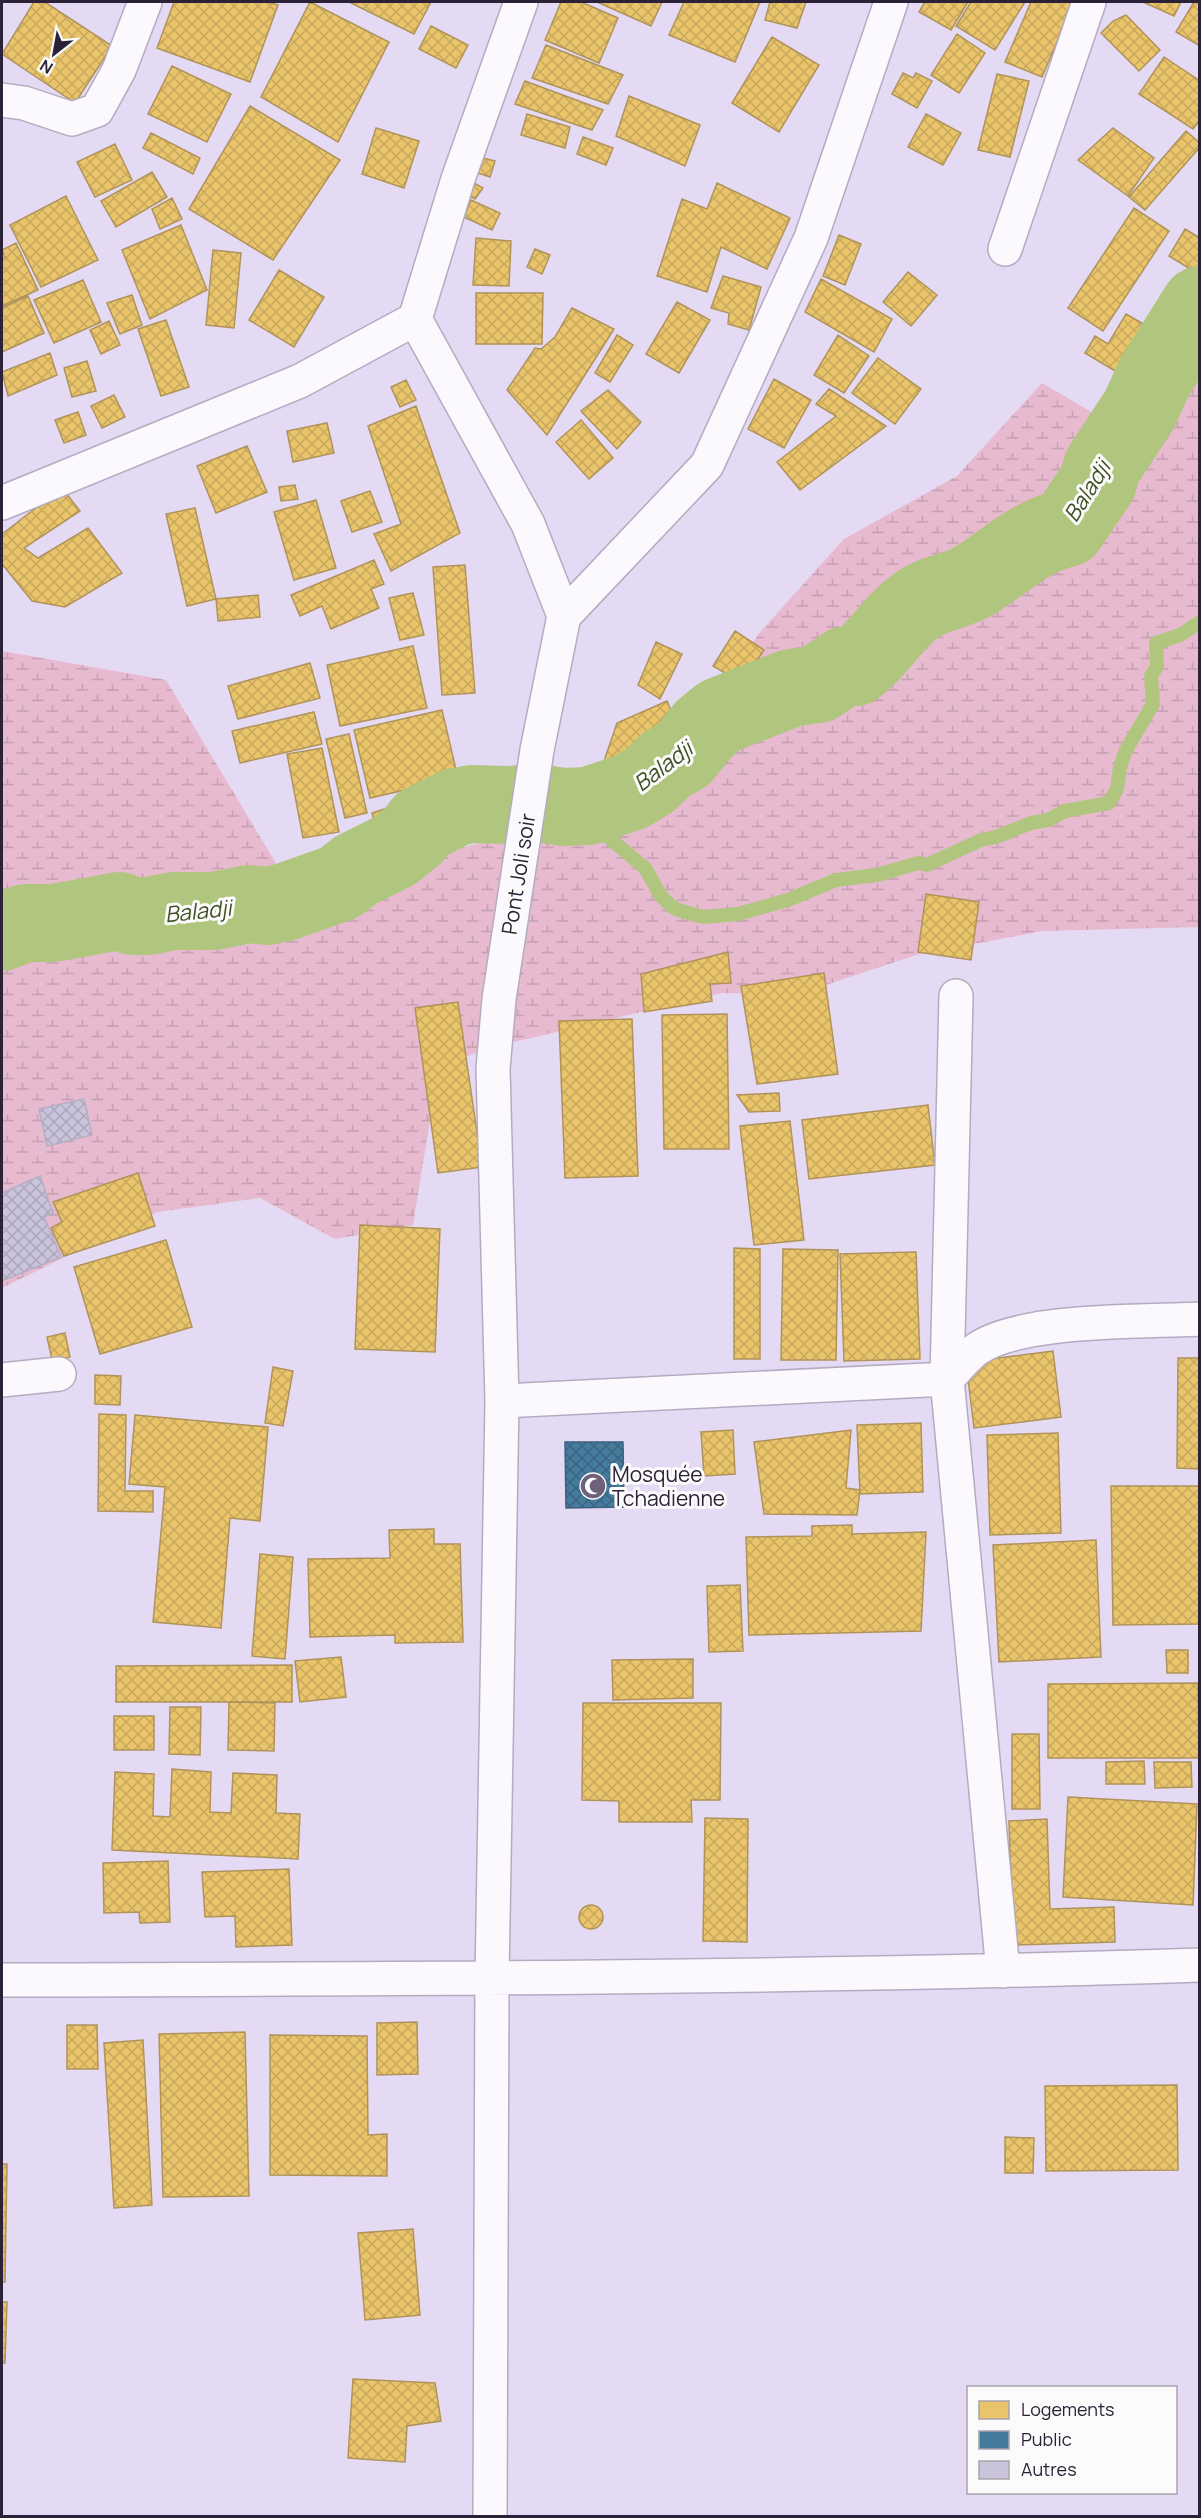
<svg xmlns="http://www.w3.org/2000/svg" width="1201" height="2518" font-family="Manrope,sans-serif">
	<style>
		.wetland { fill: url(#wetland-marsh) }
		.homes { fill: url(#homes-cross-hatch); stroke: #b0935b; stroke-width: 1.5 }
		.public { fill: url(#public-cross-hatch); stroke: #3e607f; stroke-width: 1.5 }
		.lines { fill: none; stroke-linecap: round; stroke-linejoin: round }
		.stream { stroke: #b0c67f; stroke-width: 14 }
		.river { stroke: #b0c67f; stroke-width: 78 }
		.building { fill: url(#building-cross-hatch); stroke: #b4afc5; stroke-width: 1.5 }
		.minor-casing { stroke: #b5abc1; stroke-width: 36 }
		.minor { stroke: #fbf9fd; stroke-width: 33 }
		.labels { text-anchor: middle; dominant-baseline: central; stroke-width: 6; stroke-linejoin: round; paint-order: stroke }
		.street-label { font-size: 21px; fill: #2c2238; stroke: #fbfbfb }
		.poi-label { font-size: 21px; fill: #2c2238; stroke: #fbfbfb; text-anchor: start }
		.water-label { font-size: 22px; font-style: italic; fill: #415023; stroke: #fbfbfb }
	</style>
	<defs>
		<pattern id="wetland-marsh" width="20" height="14" patternUnits="userSpaceOnUse" patternTransform="scale(1.5)"><rect width="20" height="14" fill="#e7bacf"/><path d="M1 5h8M5 5V1M11 12h8M15 12V8" fill="none" stroke="#c6a0b2"/></pattern>
		<pattern id="homes-cross-hatch" width="8" height="8" patternUnits="userSpaceOnUse" patternTransform="scale(1.5)"><rect width="8" height="8" fill="#e9c46a"/><path d="M0 0l8 8M0 8l8-8" fill="none" stroke="#c8a85d"/></pattern>
		<pattern id="public-cross-hatch" width="8" height="8" patternUnits="userSpaceOnUse" patternTransform="scale(1.5)"><rect width="8" height="8" fill="#457b9d"/><path d="M0 0l8 8M0 8l8-8" fill="none" stroke="#3a6481"/></pattern>
		<pattern id="building-cross-hatch" width="8" height="8" patternUnits="userSpaceOnUse" patternTransform="scale(1.5)"><rect width="8" height="8" fill="#c9c3db"/><path d="M0 0l8 8M0 8l8-8" fill="none" stroke="#ada7bd"/></pattern>
	</defs>
	<rect width="100%" height="100%" fill="#e5daf4"/>
	<path class="wetland" d="M1199 280V927L1043 931 919 954 799 994 722 993 514 1042 439 1064 413 1225 335 1239 260 1198 157 1212 2 1288V651L166 680 295 895 344 891 438 853 595 816 692 725 762 630 844 539 957 476 1042 383 1105 420 1172 348Z"/>
	<path class="homes" d="M34 2H45L112 46 75 103 2 54Z
		M174 2H267L278 5 250 82 157 48Z
		M310 2 389 42 338 142 261 97Z
		M349 2H431L414 34Z
		M561 2H581L618 18 599 63 545 40Z
		M597 2H662L651 26Z
		M684 2H760L735 62 669 35Z
		M770 2H806L797 28 765 20Z
		M925 2H968L951 30 919 12Z
		M971 2H1025L995 50 956 26Z
		M1031 2H1074L1042 77 1005 62Z
		M1143 2H1181L1174 16Z
		M1194 2H1200V46L1176 32Z
		M1126 15 1160 50 1139 71 1101 33 1113 21Z
		M431 26 468 45 456 68 419 49Z
		M957 34 985 53 959 93 931 75Z
		M772 37 819 65 779 132 732 103Z
		M546 45 623 75 608 104 532 78Z
		M1164 57 1200 81V120L1193 129 1139 94Z
		M172 66 231 94 207 142 148 114Z
		M903 73 913 78 916 73 932 81 917 108 892 94Z
		M997 74 1029 81 1010 157 978 150Z
		M525 81 603 110 592 130 515 104Z
		M629 96 700 125 685 166 616 136Z
		M250 106 340 160 273 260 189 209Z
		M527 114 570 127 565 148 521 135Z
		M926 114 961 133 943 165 908 147Z
		M376 128 419 141 404 188 362 174Z
		M1113 128 1154 158 1128 196 1078 160Z
		M1186 131 1200 143V147L1145 210 1129 197Z
		M151 133 200 158 193 174 143 148Z
		M583 137 613 148 606 165 577 154Z
		M115 144 132 180 95 197 77 162Z
		M483 158 495 161 490 177 478 173Z
		M152 172 167 197 116 227 101 201Z
		M472 182 483 188 475 199 466 194Z
		M717 183 790 218 767 269 721 247 707 292 657 276 682 199 707 209Z
		M66 196 98 260 41 287 10 225Z
		M172 198 182 219 160 229 152 209Z
		M471 200 500 213 492 230 464 217Z
		M1134 208 1169 231 1103 331 1068 308Z
		M181 225 207 290 150 319 122 250Z
		M1185 229 1200 238V265L1195 272 1169 256Z
		M839 235 861 244 845 285 823 276Z
		M476 238 511 241 509 286 473 285Z
		M16 243 38 290 2 306V259L5 257 2 250Z
		M535 249 550 255 542 274 527 267Z
		M213 250 241 253 234 328 206 325Z
		M279 270 324 297 294 347 249 320Z
		M908 272 937 295 911 326 883 302Z
		M723 276 761 287 749 330 728 324 729 313 711 308Z
		M821 279 892 319 874 352 805 312Z
		M83 280 101 322 54 343 34 300Z
		M476 293H543L542 344H476Z
		M132 295 142 325 120 334 107 303Z
		M28 296 44 333 2 352V308Z
		M677 302 710 320 679 373 646 354Z
		M572 308 614 329 547 435 507 390 535 348 541 349 555 337Z
		M1126 314 1159 333 1130 380 1085 353 1095 336 1108 344Z
		M166 320 189 387 161 396 138 329Z
		M109 321 120 345 101 354 90 330Z
		M617 335 633 345 610 382 595 373Z
		M838 335 869 356 844 393 814 375Z
		M50 353 57 375 8 396 2 372Z
		M878 358 921 389 895 424 852 393Z
		M87 361 96 391 72 397 64 368Z
		M774 379 811 400 784 448 748 429Z
		M406 380 416 400 400 407 391 387Z
		M829 389 886 426 800 490 777 462 836 416 816 404Z
		M608 390 641 422 617 449 581 411Z
		M114 395 125 417 102 428 91 406Z
		M416 406 460 533 391 571 374 534 401 524 368 426Z
		M78 412 86 435 64 443 55 420Z
		M581 420 613 458 589 479 556 442Z
		M327 423 334 453 293 462 287 431Z
		M247 446 267 492 216 513 197 466Z
		M295 485 298 499 281 501 279 487Z
		M62 488 80 511 24 548 38 558 88 528 122 573 65 607 32 601 2 564V534Z
		M370 491 382 522 352 532 341 501Z
		M316 500 336 568 294 580 274 512Z
		M195 508 216 599 187 606 166 514Z
		M374 560 384 584 371 589 379 608 331 629 322 606 300 616 291 595Z
		M465 565 475 693 442 695 433 567Z
		M413 593 424 635 400 640 389 598Z
		M258 595 260 617 218 621 216 599Z
		M735 631 764 650 742 683 713 666Z
		M656 642 682 654 660 699 638 685Z
		M413 646 427 708 340 726 327 665Z
		M310 663 320 698 238 719 228 686Z
		M720 680 735 701 699 727 684 707Z
		M667 701 686 746 609 774 605 758 617 723Z
		M442 710 458 778 370 798 354 730Z
		M314 712 322 744 240 763 232 731Z
		M349 734 367 813 345 818 326 739Z
		M322 748 339 832 303 838 287 754Z
		M426 795 437 826 379 841 372 813Z
		M926 894 979 902 971 960 918 952Z
		M728 952 731 983 710 984 712 1001 644 1012 641 974Z
		M824 973 838 1074 757 1084 741 986Z
		M458 1002 482 1167 438 1173 415 1008Z
		M727 1014 729 1149H664L662 1015Z
		M632 1019 638 1176 565 1178 559 1021Z
		M779 1093 780 1111 749 1112 737 1095Z
		M928 1105 935 1165 809 1179 802 1120Z
		M790 1121 804 1240 754 1245 740 1126Z
		M138 1173 155 1226 64 1256 51 1228 62 1222 53 1202Z
		M360 1225 440 1229 435 1352 355 1349Z
		M166 1240 192 1327 100 1354 74 1267Z
		M734 1248 760 1249V1359H734Z
		M783 1249 838 1250 836 1360H781Z
		M916 1252 920 1359 844 1361 840 1254Z
		M65 1333 70 1357 52 1360 47 1337Z
		M1053 1351 1061 1417 974 1428 966 1362Z
		M1178 1358H1200V1469L1177 1468Z
		M273 1367 293 1371 283 1426 265 1423Z
		M95 1375 121 1376 120 1405 95 1404Z
		M99 1414 126 1415 125 1491H153V1512L98 1511Z
		M135 1415 268 1427 260 1521 230 1518 221 1628 153 1622 165 1487 129 1484Z
		M921 1423 923 1492 860 1494 857 1425Z
		M733 1430 735 1474 704 1476 701 1432Z
		M851 1430 846 1488 860 1490 857 1515 764 1514 754 1442Z
		M1058 1433 1061 1533 990 1535 987 1435Z
		M1111 1486H1200V1624L1113 1625Z
		M852 1525V1534L926 1532 921 1631 749 1635 746 1537 812 1536V1526Z
		M434 1529V1544H460L463 1642 395 1643V1635L310 1637 308 1559 390 1558 389 1530Z
		M1096 1540 1101 1657 999 1662 993 1545Z
		M260 1554 293 1557 285 1659 252 1656Z
		M740 1585 743 1651 709 1652 707 1586Z
		M1166 1650H1188V1673H1167Z
		M341 1657 346 1697 300 1702 295 1661Z
		M693 1659V1698L613 1700 612 1660Z
		M292 1665V1702H116V1666Z
		M1198 1683 1199 1758H1048V1684Z
		M229 1702 275 1703 274 1751 228 1750Z
		M583 1703H721L720 1800H691L692 1822H619V1801L582 1800Z
		M170 1707H201L200 1755 169 1754Z
		M114 1716H154V1750H114Z
		M1012 1734H1039L1040 1809H1012Z
		M1144 1761 1145 1784H1106V1762Z
		M1154 1762H1191L1192 1787 1155 1788Z
		M172 1769 211 1772 210 1812 231 1813 233 1773 277 1775 276 1813 300 1814 298 1859 112 1850 115 1772 154 1774 153 1816 170 1817Z
		M1068 1797 1197 1804 1193 1905 1063 1897Z
		M705 1818 748 1819 747 1942 703 1941Z
		M1047 1819 1050 1909 1114 1907 1115 1942 1013 1945 1009 1821Z
		M168 1861 170 1922 140 1923 139 1912 104 1913 103 1863Z
		M289 1869 292 1945 236 1947 235 1916 205 1917 202 1872Z
		M579 1917a12 12 0 1 1 24 0a12 12 0 1 1-24 0Z
		M417 2022 418 2074 377 2075V2023Z
		M67 2025H97L98 2069H67Z
		M245 2032 249 2196 163 2197 159 2034Z
		M270 2035 367 2036 368 2135 387 2134V2176L270 2175Z
		M143 2040 152 2205 114 2208 104 2043Z
		M1177 2085 1178 2170 1046 2171 1045 2086Z
		M1005 2137 1034 2138 1033 2173H1005Z
		M2 2164H7L5 2282H2Z
		M413 2229 420 2315 365 2320 358 2233Z
		M2 2302H7L5 2363H2Z
		M353 2379 435 2383 441 2421 407 2426 405 2462 348 2458Z"/>
	<path class="public" d="M565 1442H623L624 1507 566 1508Z"/>
	<g class="lines">
		<path class="stream" d="M588 806 605 828 608 837 645 868 661 896 671 906 678 910 703 917 738 914 788 900 836 880 877 875 918 863 927 865 981 840 996 837 1031 823 1048 820 1065 811 1109 803 1117 789 1120 767 1126 750 1153 704 1151 676 1157 666 1156 643 1180 635 1200 622"/>
		<path class="river" d="M2 932 25 923H54L119 911 133 916H148L174 911H214L249 904 268 906 285 902 339 883 356 870 394 851 414 835 422 824 456 807 472 804 514 805 531 802 563 807 588 806 630 792 650 780 665 765 683 755 704 729 720 716 791 688 818 684 846 665 855 667C879 649 893 622 917 605 934 593 954 592 972 582 1004 563 1029 536 1067 528L1098 482 1102 467 1140 409 1154 378 1200 305"/>
	</g>
	<path class="building" d="M84 1099 92 1135 47 1146 39 1109Z
		M40 1176 53 1213 44 1217 61 1257 2 1281V1193Z"/>
	<g class="lines">
		<defs>
			<path id="minor" d="M2 100 24 103 72 119 97 110 119 70 145 2
				M1005 249 1089 2
				M415 319 528 524 564 616
				M2 503 300 381 415 319 458 179 521 2
				M956 996 947 1379 1003 1971
				M2 1380 59 1374
				M502 1401 947 1379C957 1369 966 1357 977 1349 1022 1318 1143 1322 1200 1319
				M2 1980C401 1979 800 1978 1200 1965
				M490 2516 492 1979 502 1401 493 1069 499 999 537 750 564 616 707 465 811 238 891 2"/>
		</defs>
		<use href="#minor" class="minor-casing"/>
		<use href="#minor" class="minor"/>
	</g>
	<defs>
		<symbol id="mosque-disc" viewBox="-11 -11 22 22"><circle r="9.5" fill="#6d627a" stroke="#fbfbfb"/><path d="M3.5-4.9A6 6 0 1 0 3.5 4.9A5 5 0 1 1 3.5-4.9Z" fill="#fff"/></symbol>
	</defs>
	<g fill-rule="evenodd">
		<use href="#mosque-disc" x="578" y="1471" width="30" height="30"/>
	</g>
	<g class="labels">
		<g class="street-label">
			<text transform="translate(518 874) rotate(-81)">Pont Joli soir</text>
		</g>
		<g class="poi-label">
			<text x="612" y="1474">Mosquée<tspan x="612" dy="24">Tchadienne</tspan></text>
		</g>
		<g class="water-label">
			<text transform="translate(1087 491) rotate(-58)">Baladji</text>
			<text transform="translate(663 766) rotate(-37)">Baladji</text>
			<text transform="translate(198 911) rotate(-6)">Baladji</text>
		</g>
	</g>
	<rect width="1201" height="2518" fill="none" stroke="#2c2238" stroke-width="6"/>
	<rect x="967" y="2386" width="210" height="108" fill="#fbfbfb" stroke="#a8a4ad" stroke-width="1.5"/>
	<rect x="979" y="2401" width="30" height="18" fill="#e9c46a" stroke="#a8a4ad" stroke-width="1.5"/>
	<text x="1021" y="2416" font-size="18" fill="#2c2238">Logements</text>
	<rect x="979" y="2431" width="30" height="18" fill="#457b9d" stroke="#a8a4ad" stroke-width="1.5"/>
	<text x="1021" y="2446" font-size="18" fill="#2c2238">Public</text>
	<rect x="979" y="2461" width="30" height="18" fill="#c9c3db" stroke="#a8a4ad" stroke-width="1.5"/>
	<text x="1021" y="2476" font-size="18" fill="#2c2238">Autres</text>
	<g transform="translate(54 54) rotate(211)" stroke="#fbfbfb" stroke-width="4.5" paint-order="stroke">
	<path d="M0-4.5L10 22L0 15L-10 22Z" fill="#2c2238"/>
	<text y="-9" font-size="16" font-weight="bold" text-anchor="middle" fill="#2c2238">N</text>
	</g>
</svg>
